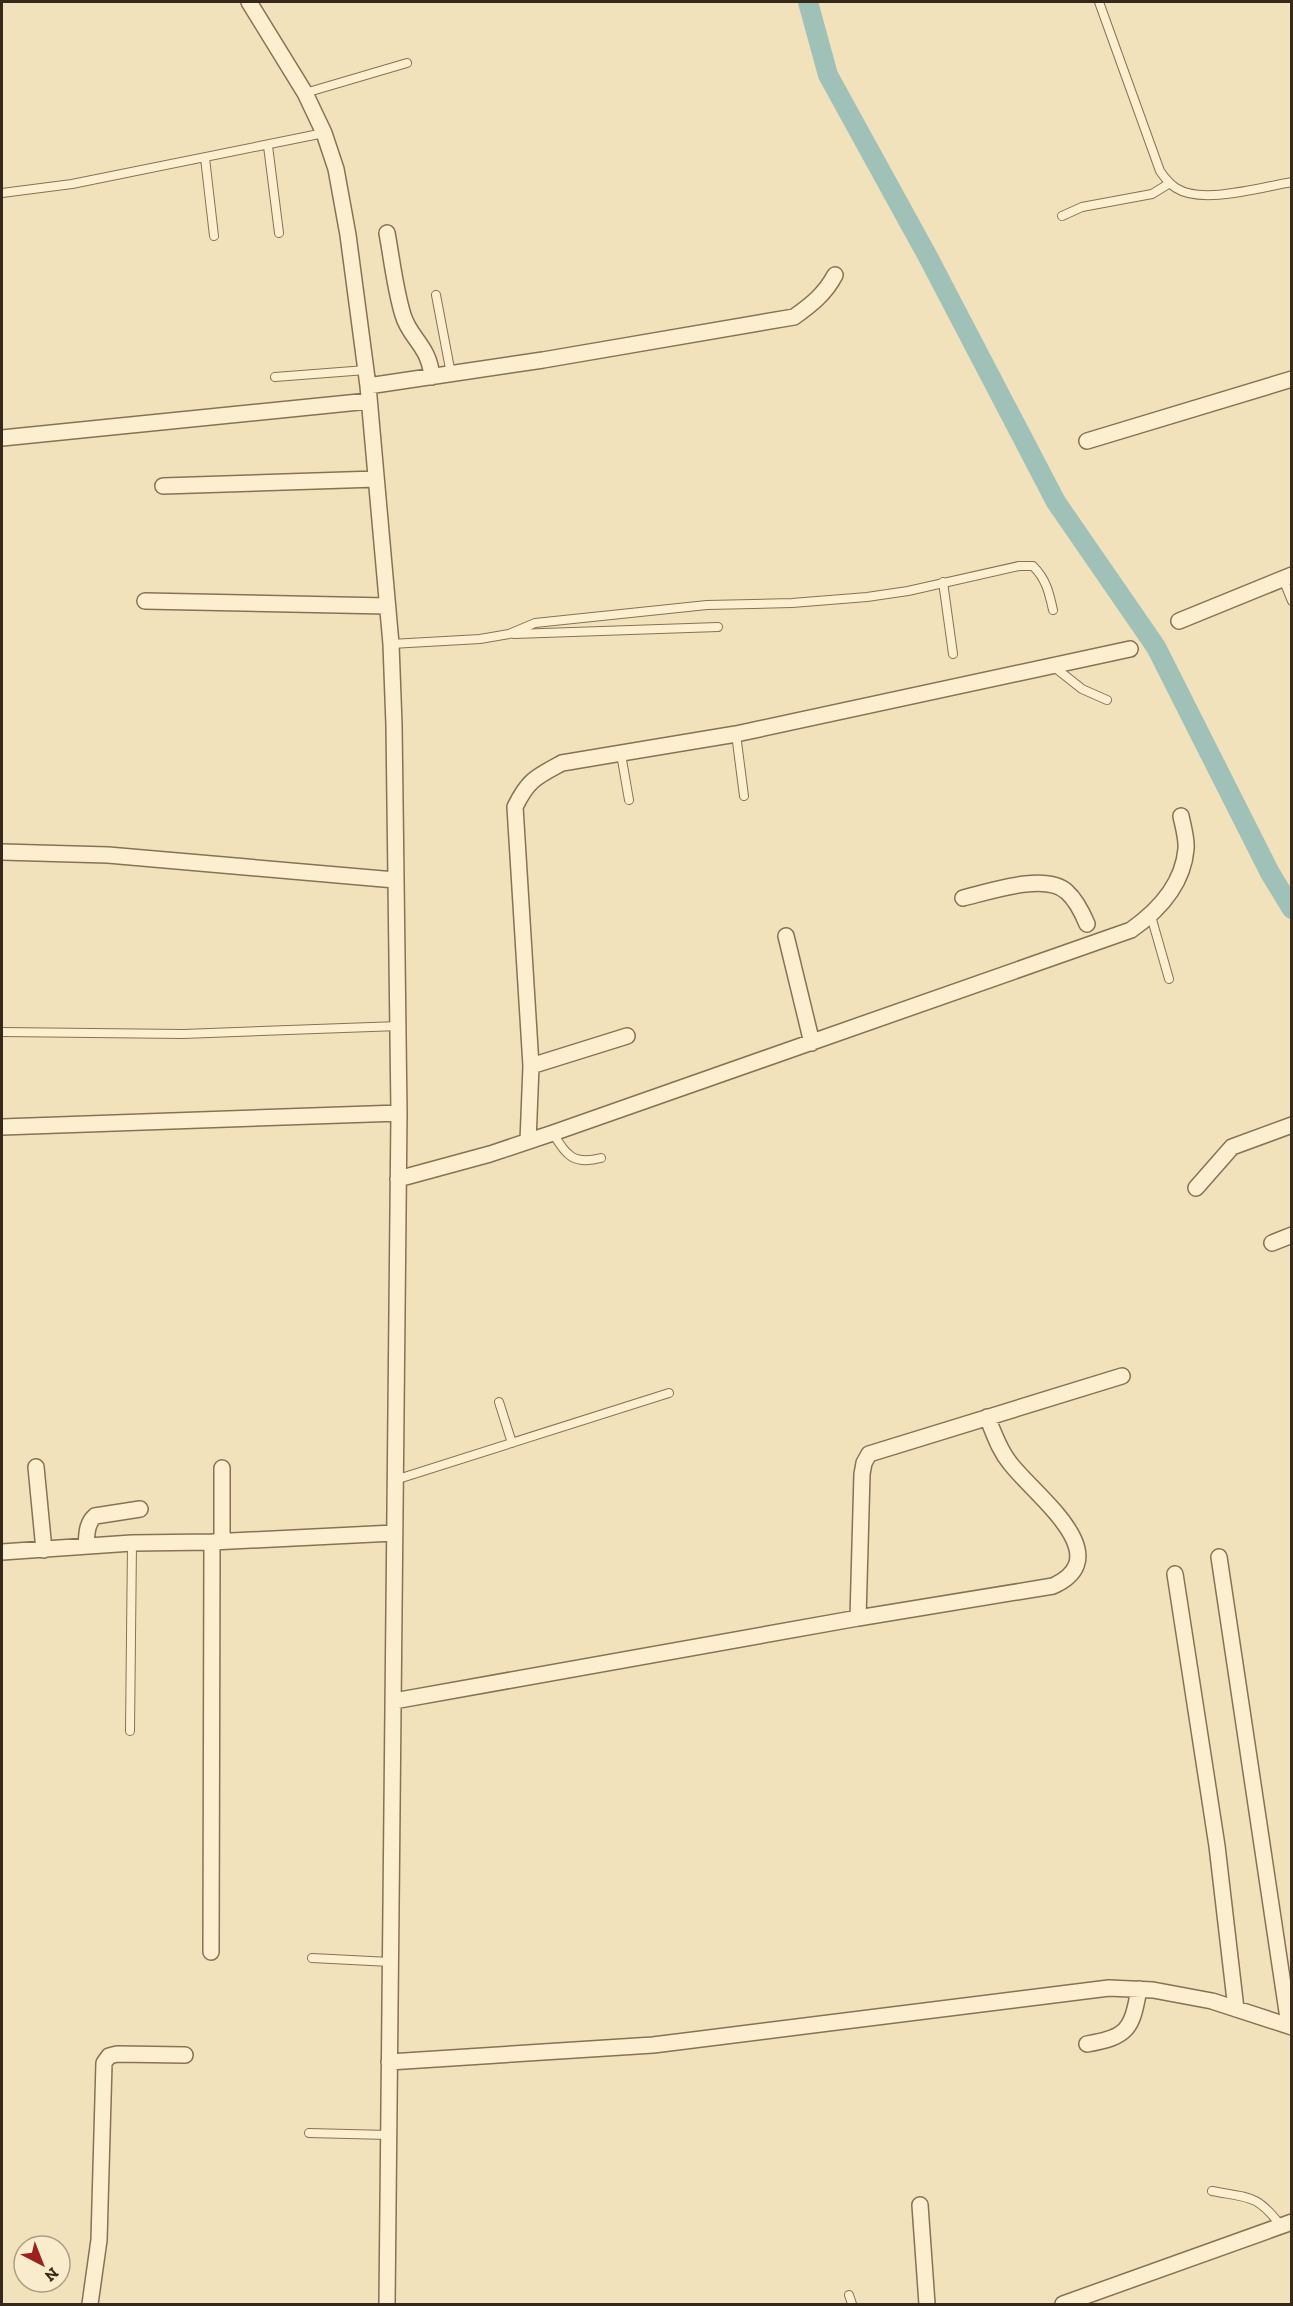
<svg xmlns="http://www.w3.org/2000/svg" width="1293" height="2306" font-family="'Zilla Slab',serif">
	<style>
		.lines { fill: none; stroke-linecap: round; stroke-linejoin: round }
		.canal { stroke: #a0c1b8; stroke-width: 20 }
		.service-casing { stroke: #897154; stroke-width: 10 }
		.minor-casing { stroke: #897154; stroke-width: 18 }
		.service { stroke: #fbefcf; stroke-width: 8 }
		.minor { stroke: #fbefcf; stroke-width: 15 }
	</style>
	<rect width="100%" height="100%" fill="#f1e2bc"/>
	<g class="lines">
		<path class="canal" d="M808 2 828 75 927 255 1056 502 1156 647 1270 873 1292 909"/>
		<defs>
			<path id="service" d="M1099 2 1160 171C1164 177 1170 184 1176 188 1202 205 1261 187 1292 182
				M305 93 407 63
				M268 146 279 233
				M205 158 214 236
				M2 193 72 184 324 133
				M1062 216 1082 207 1152 194 1170 183
				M436 295 451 374
				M275 377 366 370
				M1283 579 1292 601
				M943 582 953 654
				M514 634 718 627
				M391 644 480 639 509 634 535 623 707 605 792 603 867 597 908 591 1019 566H1033C1046 579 1049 592 1053 610
				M1053 666 1082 689 1107 700
				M736 734 744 796
				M621 754 629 800
				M1151 916 1169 979
				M2 1032 183 1034 399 1026
				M553 1133C566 1156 574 1165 601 1158
				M499 1402 512 1443
				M395 1480 669 1393
				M130 1731 132 1543
				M312 1958 390 1962
				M309 2133 388 2135
				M1212 2191C1249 2198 1257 2194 1281 2226
				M849 2295 852 2304"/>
			<path id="minor" d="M249 2 305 93 324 133 336 169 348 235 368 386 391 644 394 725 399 1113 387 2304
				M387 233C392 260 395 289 403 315 410 339 429 345 432 377
				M368 386 543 360 794 317C811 305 825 294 835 275
				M2 438 369 401
				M1087 441 1292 379
				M163 486 376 479
				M145 601 387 606
				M1179 621 1292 575
				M2 852 108 855 395 880
				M963 898C988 892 1046 872 1067 892 1076 900 1082 912 1087 924
				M786 936 812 1043
				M531 1066 627 1036
				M2 1127 399 1113
				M528 1141 531 1066 515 807C528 780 536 777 562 763L736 734 1130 649
				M398 1179 490 1154 553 1133 1131 930C1158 911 1183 884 1186 849 1187 839 1183 826 1181 816
				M1196 1188 1232 1147 1292 1125
				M1272 1243 1292 1235
				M36 1467 44 1550
				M222 1468V1541
				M86 1546C87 1535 86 1524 95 1516L140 1509
				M2 1552 132 1543 212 1542 394 1533
				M1219 1557 1289 2025
				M1175 1574 1217 1846 1236 2009
				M858 1618 1053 1586C1120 1556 1033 1494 1010 1463 999 1450 994 1433 987 1417
				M394 1701 858 1618 862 1474 864 1463 869 1454 1122 1376
				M211 1952 212 1542
				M1087 2044C1128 2037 1132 2029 1139 1989
				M389 2062 653 2045 1109 1988 1153 1990 1212 2001 1292 2027
				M920 2205 927 2304
				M90 2304 99 2240 104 2063 109 2056 117 2054 185 2055
				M1063 2304 1292 2222"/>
		</defs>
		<use href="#service" class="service-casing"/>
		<use href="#minor" class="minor-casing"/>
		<use href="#service" class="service"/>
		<use href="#minor" class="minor"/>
	</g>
	<rect width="1293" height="2306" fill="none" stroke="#37291a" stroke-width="6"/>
	<g transform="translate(42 2264) rotate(138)"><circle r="28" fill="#f8eccc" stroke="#ab9e85" stroke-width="1.5"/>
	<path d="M0-4.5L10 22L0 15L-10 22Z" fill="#9c2220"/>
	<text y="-9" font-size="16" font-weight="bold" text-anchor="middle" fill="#37291a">N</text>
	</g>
</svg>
